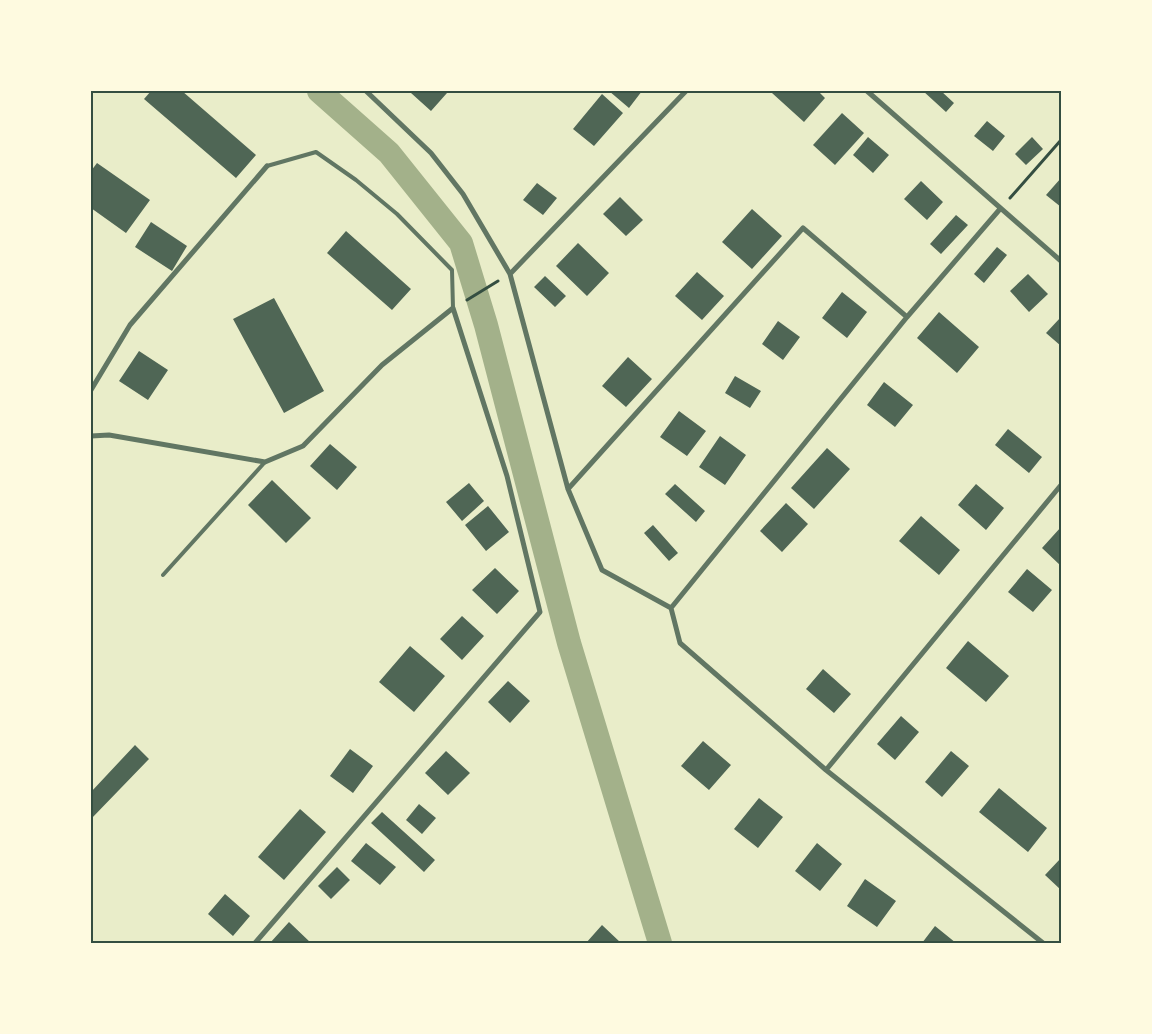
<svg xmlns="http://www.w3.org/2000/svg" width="1152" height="1034" font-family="Commissioner,sans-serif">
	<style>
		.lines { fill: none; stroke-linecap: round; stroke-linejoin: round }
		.canal { stroke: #a3b18a; stroke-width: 24 }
		.building { fill: #4f6655 }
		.path { stroke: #344e41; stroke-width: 3 }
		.service { stroke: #617663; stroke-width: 4 }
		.minor { stroke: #617663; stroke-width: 5 }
		.neatline { fill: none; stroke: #344e41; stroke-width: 2 }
	</style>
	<rect width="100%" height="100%" fill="#e9edc9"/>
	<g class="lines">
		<path class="canal" d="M319 91 389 153 461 243 486 325 569 643 660 943"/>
	</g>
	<path class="building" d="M151 91H182L256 155 236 178 144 99Z
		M413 91H445L447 93 431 111 411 93Z
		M609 91H642L629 108Z
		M773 91H818L825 98 804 122 772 93Z
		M923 91H941L954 103 946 112Z
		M602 94 623 113 594 146 573 129Z
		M842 113 864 133 835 165 813 145Z
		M987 121 1005 136 993 151 974 136Z
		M868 137 889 155 873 173 853 155Z
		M1032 137 1043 149 1026 165 1015 154Z
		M97 163 150 200 126 233 91 208V171Z
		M1061 178V207L1046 195Z
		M921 181 943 202 927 220 904 199Z
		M537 183 557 198 543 215 523 200Z
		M620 197 643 220 626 236 603 214Z
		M752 209 782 236 752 269 722 242Z
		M956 215 968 225 941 254 930 244Z
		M151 222 187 246 172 271 135 247Z
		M346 231 411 289 392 310 327 253Z
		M578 243 609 273 587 296 556 266Z
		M997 247 1007 255 984 283 974 274Z
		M697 272 724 296 702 320 675 296Z
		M1028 274 1048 294 1029 312 1010 291Z
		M545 276 566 296 555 307 534 287Z
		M842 292 867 312 847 338 822 318Z
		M274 298 324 391 284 413 233 319Z
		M939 312 979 347 957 373 917 338Z
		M1061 317V346L1046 333Z
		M778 321 800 337 783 360 762 344Z
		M139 351 168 370 148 400 119 381Z
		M628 357 652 379 626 407 602 386Z
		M735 376 761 391 750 408 725 393Z
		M884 382 913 405 895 427 867 405Z
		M679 411 706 431 687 456 660 437Z
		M1008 429 1042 457 1029 473 995 445Z
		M720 436 746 455 725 485 699 467Z
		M330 444 357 467 337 490 310 466Z
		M827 448 850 469 814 509 791 488Z
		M272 480 311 518 286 543 248 505Z
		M469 483 484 501 462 521 446 502Z
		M675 484 705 511 696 522 665 494Z
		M976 484 1004 508 986 530 958 505Z
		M786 503 808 524 782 552 760 531Z
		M488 506 509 532 486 551 465 525Z
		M921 516 960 550 939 575 899 541Z
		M653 525 678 553 669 561 644 533Z
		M1061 527V566L1042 548Z
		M495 568 519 591 497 614 472 590Z
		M1027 569 1052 590 1033 612 1008 592Z
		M462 616 484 636 462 660 440 639Z
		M968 641 1009 676 986 702 946 668Z
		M410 646 445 676 414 712 379 682Z
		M823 669 851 694 834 713 806 689Z
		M508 681 530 701 510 723 488 702Z
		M901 716 919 732 895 760 877 744Z
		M703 741 731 765 709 790 681 766Z
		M135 745 149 759 91 819V792Z
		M350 749 373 766 353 793 330 776Z
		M446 751 470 773 448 795 425 773Z
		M951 751 969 766 942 797 925 782Z
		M999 788 1047 828 1028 852 979 812Z
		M759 798 783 817 758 848 734 829Z
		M419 804 436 818 422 834 406 820Z
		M300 809 326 832 284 880 258 857Z
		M382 812 435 860 424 872 371 823Z
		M366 843 396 867 380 885 351 861Z
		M817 843 842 864 820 891 795 871Z
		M1061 858V890L1045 875Z
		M337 867 350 880 331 899 318 886Z
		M865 879 896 901 877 927 847 906Z
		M225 894 250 916 233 936 208 914Z
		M289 922 311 943H270Z
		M602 925 621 943H586Z
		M935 926 956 943H922Z"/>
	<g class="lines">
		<path class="path" d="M1010 198 1061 140
			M467 300 498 281"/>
		<path class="service" d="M267 166 316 152 356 180 397 214 452 270 453 308
			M163 575 265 462"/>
		<path class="minor" d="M366 91 431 153 463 194 510 274 568 489 602 570 671 608
			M867 91 1061 261
			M1000 209 907 317 671 608 680 643 826 770 1043 943
			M510 274 686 91
			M91 390 130 325 267 166
			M91 436 109 435 265 462 303 446 382 365 453 308 507 476 540 612 255 943
			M568 489 803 228 907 317
			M826 770 1061 485"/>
	</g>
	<rect width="1152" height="1034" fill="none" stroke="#fefae0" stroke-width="185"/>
	<rect x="92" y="92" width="968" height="850" class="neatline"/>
</svg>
